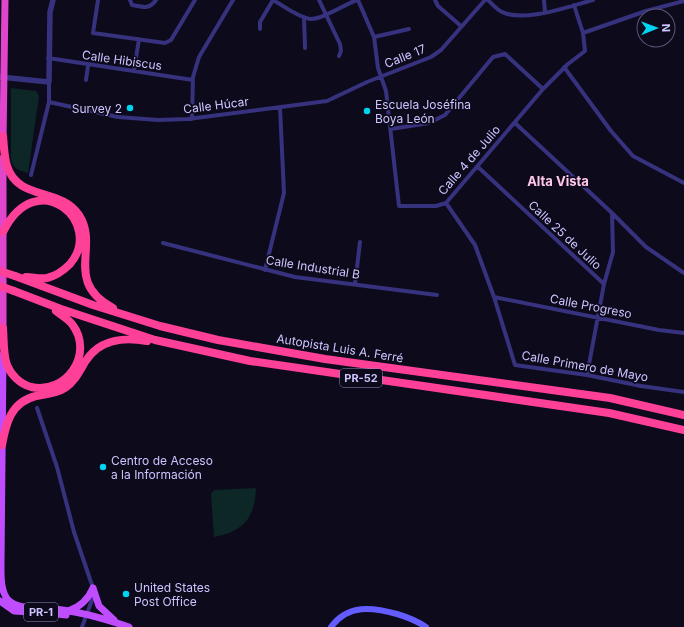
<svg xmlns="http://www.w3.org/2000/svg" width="684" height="627" font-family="Inter,sans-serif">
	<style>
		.green { fill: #0d2626 }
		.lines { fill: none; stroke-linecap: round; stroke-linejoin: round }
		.minor { stroke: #36327e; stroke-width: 4 }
		.tertiary { stroke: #36327e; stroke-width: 5.5 }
		.secondary { stroke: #635cff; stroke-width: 6 }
		.primary { stroke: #bf4cff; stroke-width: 7 }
		.trunk { stroke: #df46cc; stroke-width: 7 }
		.motorway { stroke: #ff4099; stroke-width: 8 }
		.motorway-bridge { stroke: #ff4099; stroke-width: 8 }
		.poi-dot { fill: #00d4f0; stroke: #0d0a1c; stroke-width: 1.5 }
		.labels { text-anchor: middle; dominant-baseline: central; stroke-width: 3.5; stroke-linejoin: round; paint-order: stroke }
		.shield { fill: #0d0a1c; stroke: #938dbb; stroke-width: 1 }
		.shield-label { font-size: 11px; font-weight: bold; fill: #cdc5ff }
		.street-label { font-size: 12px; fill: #cdc5ff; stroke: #0d0a1c }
		.poi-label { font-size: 12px; fill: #cdc5ff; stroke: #0d0a1c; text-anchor: start }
		.neighbourhood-label { font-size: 13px; font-weight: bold; fill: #ffc7ea; stroke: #0d0a1c }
	</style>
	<rect width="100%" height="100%" fill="#0d0a1c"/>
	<path class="green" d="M11 88 36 91 39 96 28 173C18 170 13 169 11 159Z
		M256 488C255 518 243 532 214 537L211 494 214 490Z"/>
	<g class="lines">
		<path class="minor" d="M98 0 93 33 165 43 171 40 195 0
			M130 0 132 5C143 7 149 10 156 0
			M273 0C284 6 297 17 310 19 322 20 345 4 357 0
			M319 0 340 44 341 51 339 56
			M358 0 374 37 378 68 386 91 399 206H436L446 203 543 89 568 64 585 51 583 33 574 5
			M435 0 438 6 461 26
			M488 0C492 4 497 10 502 12 524 23 570 6 593 0
			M544 0 545 12
			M304 17 305 48
			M260 29V22L273 0
			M583 33 646 11 684 1
			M374 37 409 29
			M48 58 193 80
			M564 67 611 131 633 156 684 183
			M134 71 139 39
			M86 80 88 66
			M49 102 118 117 158 120 188 119 327 101 367 82 431 57 441 50 485 0
			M192 119 193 77 199 57 233 0
			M515 123 612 213 646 247 684 273
			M391 129 429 123 445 115 493 57 505 54 543 89
			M478 167 604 284
			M31 175 49 102V82
			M446 203 475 245 494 297 515 365 587 375 641 386 684 392
			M163 243 295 277 437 295
			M265 270 284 193 280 108
			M355 284 360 242
			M494 297 659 330 684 333
			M587 375 604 284 613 252 612 213
			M37 408 57 467 74 532 93 588 92 600 82 627"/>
		<path class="tertiary" d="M0 77 49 82 50 12 53 0"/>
		<path class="secondary" d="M331 627C348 604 372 607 397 614 407 617 417 621 426 627"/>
		<path class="primary" d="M3 355 1 563C1 575 0 592 9 601 17 608 28 607 38 608 69 608 100 617 129 627
			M93 588 99 606 114 620
			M0 601 14 611 31 612
			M68 611C80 607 88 600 93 588
			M41 612 66 615"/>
		<path class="trunk" d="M3 142 5 0
			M3 328V158"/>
		<path class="motorway" d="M3 136C4 146 4 156 7 166 18 201 60 187 79 215 100 247 63 281 113 308
			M3 232C37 163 105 223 70 264 63 271 56 276 47 278 39 279 33 277 26 277
			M15 276 93 305 160 326 218 340 325 359 610 398 684 415
			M14 291 61 309 155 340 250 361 609 413 684 430
			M3 328C4 340 3 354 7 365 11 375 20 384 31 387 66 395 95 354 72 324 68 319 61 315 56 311
			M2 445C6 423 11 402 36 396 46 394 56 394 65 388 75 381 79 372 85 362 99 339 123 337 147 341"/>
		<path class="motorway-bridge" d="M0 271 15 276
			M0 286 14 291"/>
	</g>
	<g class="poi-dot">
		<circle cx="130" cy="108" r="4"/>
		<circle cx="367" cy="111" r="4"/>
		<circle cx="103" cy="467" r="4"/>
		<circle cx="126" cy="594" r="4"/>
	</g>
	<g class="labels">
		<g class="shield">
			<rect x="340" y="369" width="42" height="18" rx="3"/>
			<rect x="24" y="603" width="34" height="18" rx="3"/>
		</g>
		<g class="shield-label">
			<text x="361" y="378">PR-52</text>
			<text x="41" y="612">PR-1</text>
		</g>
		<g class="street-label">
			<text transform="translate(405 56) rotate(-22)">Calle 17</text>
			<text transform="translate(122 60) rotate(8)">Calle Hibiscus</text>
			<text transform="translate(216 105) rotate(-7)">Calle Húcar</text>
			<text transform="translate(469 160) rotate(-49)">Calle 4 de Julio</text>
			<text transform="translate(565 235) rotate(43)">Calle 25 de Julio</text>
			<text transform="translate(313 267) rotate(9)">Calle Industrial B</text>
			<text transform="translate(591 306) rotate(11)">Calle Progreso</text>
			<text transform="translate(340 348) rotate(9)">Autopista Luis A. Ferré</text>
			<text transform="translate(585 366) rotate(10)">Calle Primero de Mayo</text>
		</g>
		<g class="poi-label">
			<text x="375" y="104">Escuela Joséfina<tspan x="375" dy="14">Boya León</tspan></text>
			<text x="122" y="108" text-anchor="end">Survey 2</text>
			<text x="111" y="460">Centro de Acceso<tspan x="111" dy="14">a la Información</tspan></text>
			<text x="134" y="587">United States<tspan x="134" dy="14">Post Office</tspan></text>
		</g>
		<g class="neighbourhood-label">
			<text x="558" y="181">Alta Vista</text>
		</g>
	</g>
	<g transform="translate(656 28) rotate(89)"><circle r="19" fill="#0d0a1c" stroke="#5a5577"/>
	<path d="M0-3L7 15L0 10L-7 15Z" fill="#00d4f0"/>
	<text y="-6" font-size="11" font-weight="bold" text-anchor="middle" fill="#cdc5ff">N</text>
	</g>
</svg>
